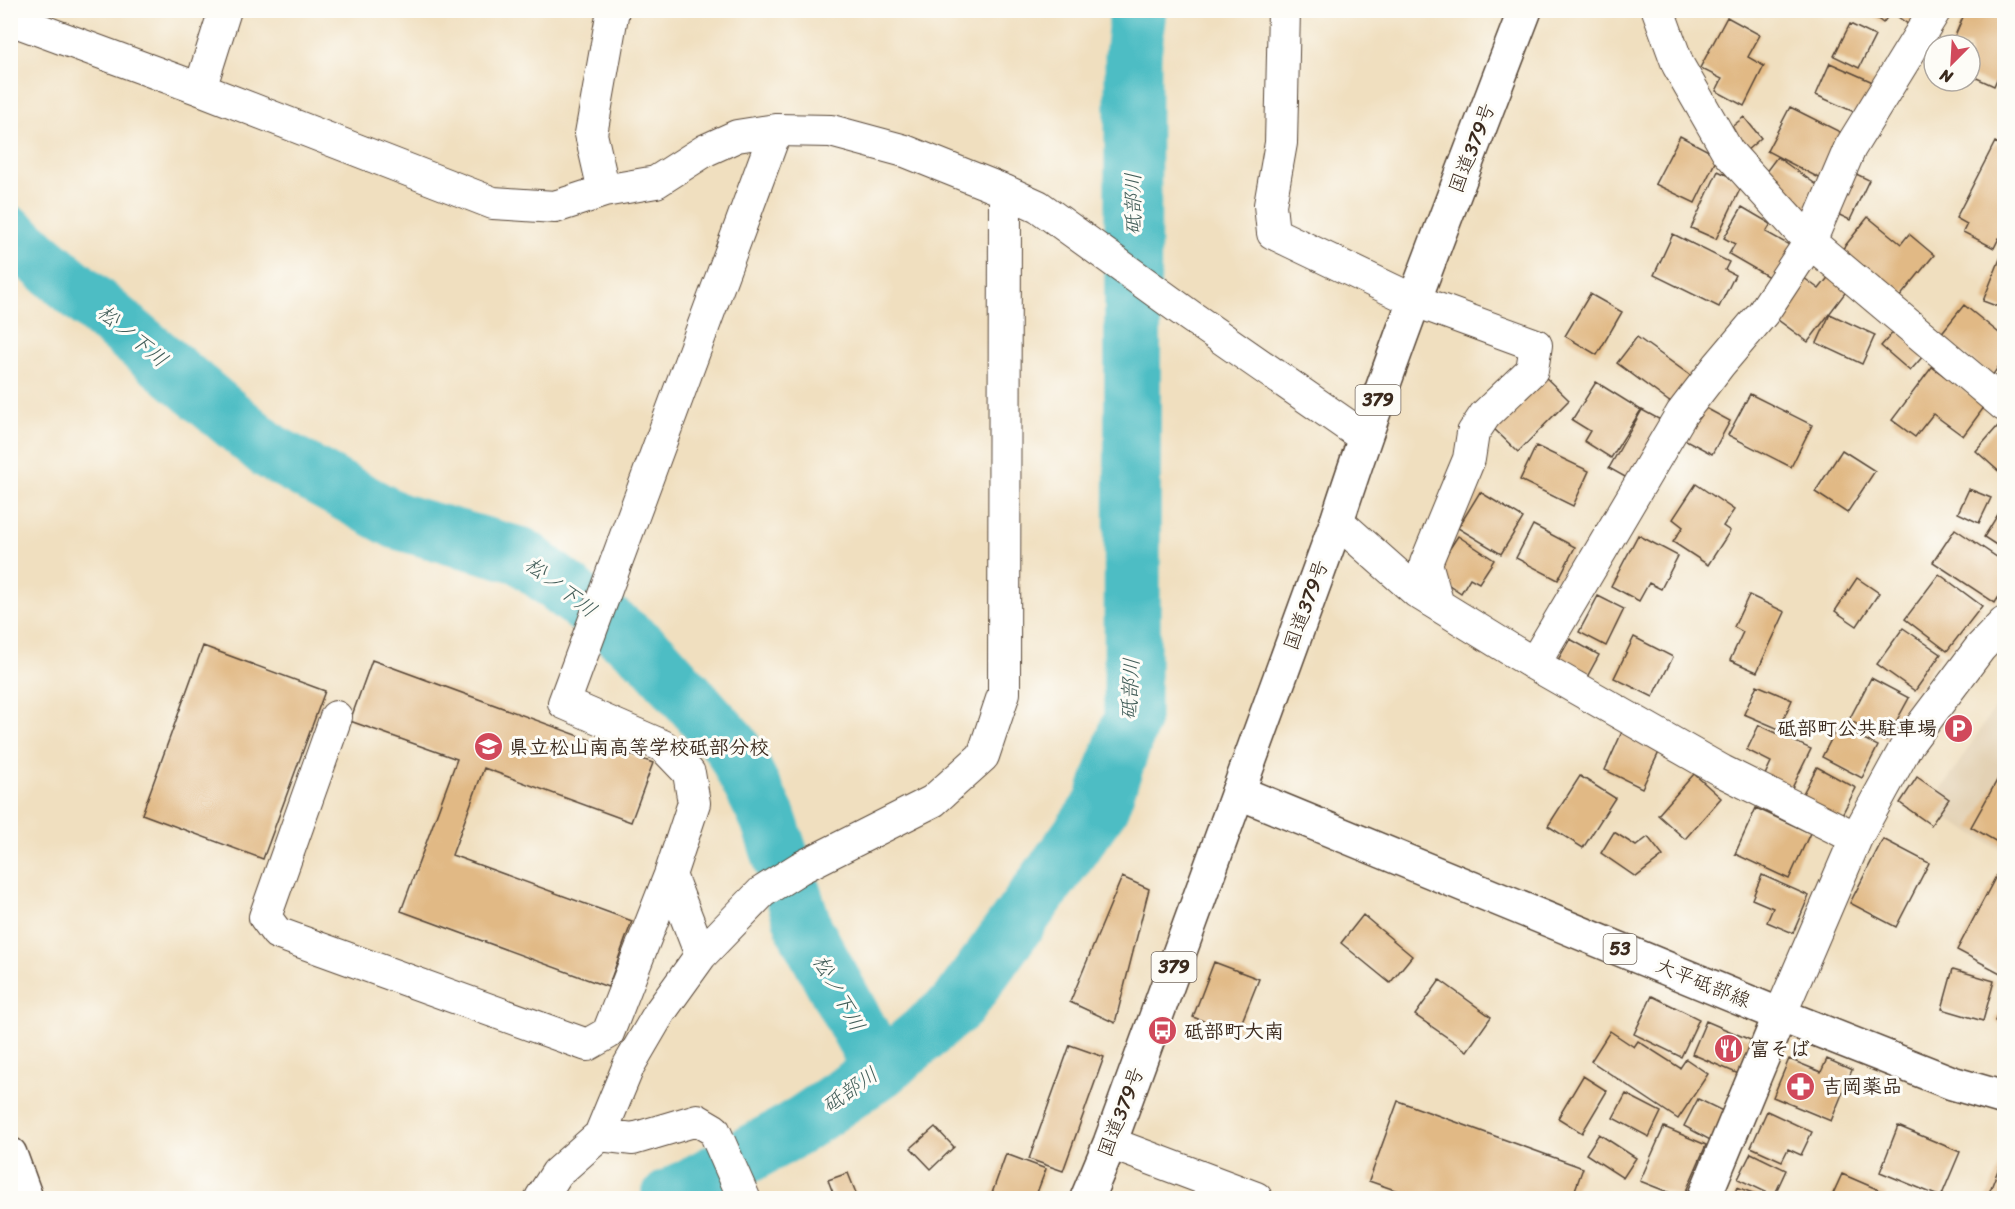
<svg xmlns="http://www.w3.org/2000/svg" width="2015" height="1209" font-family="Sriracha,'Klee One',sans-serif">
	<style>
		.built { fill: #e3d1b4 }
		.lines { fill: none; stroke-linecap: round; stroke-linejoin: round }
		.river { stroke: #4ebdc4; stroke-width: 57 }
		.building { fill: #e1b985 }
		.minor-casing { stroke: #564536; stroke-width: 34 }
		.major-casing { stroke: #564536; stroke-width: 36 }
		.highway-casing { stroke: #564536; stroke-width: 36 }
		.minor { stroke: #fff; stroke-width: 32 }
		.major { stroke: #fff; stroke-width: 33 }
		.highway { stroke: #fff; stroke-width: 33 }
		.labels { text-anchor: middle; dominant-baseline: central; stroke-width: 6; stroke-linejoin: round; paint-order: stroke }
		.shield { fill: #fdfcf7; stroke: #75695f; stroke-width: 1.5 }
		.shield-label { font-size: 18px; font-weight: bold; fill: #3b2a1e }
		.street-label { font-size: 20px; fill: #3b2a1e; stroke: #fdfcf7 }
		.poi-label { font-size: 20px; font-weight: bold; fill: #3b2a1e; stroke: #fdfcf7; text-anchor: start }
		.water-label { font-size: 21px; font-style: italic; fill: #425d58; stroke: #fdfcf7 }
	</style>
	<rect width="100%" height="100%" fill="#fdfcf7"/>
	<filter id="ink" filterUnits="userSpaceOnUse"><feTurbulence type="fractalNoise" baseFrequency=".0167" numOctaves="2"/><feDisplacementMap in="SourceGraphic" scale="12" xChannelSelector="R" yChannelSelector="G"/><feConvolveMatrix kernelMatrix="1 2 1 2 8 2 1 2 1" color-interpolation-filters="sRGB"/></filter>
	<filter id="wash" filterUnits="userSpaceOnUse"><feTurbulence type="fractalNoise" baseFrequency=".008" numOctaves="4" result="noise"/><feDisplacementMap in="SourceGraphic" scale="24" xChannelSelector="R" yChannelSelector="G"/><feGaussianBlur stdDeviation="1.35" result="paint"/><feColorMatrix in="noise" values="0 0 0 0 0 0 0 0 0 0 0 0 0 0 0 0 0 1.4 0 .05"/><feComposite in="paint" operator="in"/></filter>
	<g filter="url(#wash)">
		<rect width="100%" height="100%" fill="#f0dfbf"/>
		<path class="built" d="M2004 693V851L1929 809Z"/>
		<g class="lines">
			<path class="river" d="M10 234 269 451 397 521 522 556 652 657 731 745 768 818 805 930 881 1070
				M669 1198 795 1129 881 1070 958 1005 1101 806 1132 718 1133 56 1138 10"/>
		</g>
		<g id="blocks">
			<path class="building" d="M1866 10H1923L1912 27 1891 12 1883 23Z
				M1966 10H2004V63L1994 86 1970 75V45H1951Z
				M1727 17 1760 35 1748 57 1764 66 1744 106 1716 91 1722 79 1700 68Z
				M1850 24 1875 36 1859 68 1834 56Z
				M1830 63 1875 83 1861 115 1816 95Z
				M1790 107 1848 136 1825 181 1767 151Z
				M1744 117 1761 138 1746 151 1729 129Z
				M1680 136 1718 156 1695 203 1655 184Z
				M1995 142 2004 147V241L1999 238 1994 248 1963 232 1967 224 1956 218Z
				M1777 157 1824 190 1806 216 1775 186 1778 182 1765 173Z
				M1718 171 1743 183 1716 239 1691 228Z
				M1852 172 1869 180 1850 220 1833 212Z
				M1742 207 1771 224 1766 232 1793 247 1774 280 1729 254 1735 244 1724 238Z
				M1868 217 1901 244 1909 234 1934 255 1899 298 1841 251Z
				M1673 234 1729 262 1725 270 1735 275 1719 307 1654 275Z
				M2004 249V309L1983 301Z
				M1830 275 1848 289 1808 342 1774 317 1804 278 1819 289Z
				M1590 294 1622 312 1597 355 1565 336Z
				M1964 305 2004 337V359L1992 376 1940 335Z
				M1830 314 1875 335 1862 364 1817 343Z
				M1896 329 1925 354 1910 371 1881 346Z
				M1637 337 1691 376 1671 403 1617 363Z
				M1932 367 1985 406 1963 436 1933 414 1915 437 1892 420Z
				M1540 372 1569 400 1518 452 1489 424Z
				M1596 382 1641 410 1611 458 1584 441 1590 431 1572 420Z
				M1750 394 1812 425 1791 467 1728 435Z
				M1702 406 1730 421 1712 454 1684 439Z
				M1642 410 1668 424 1634 482 1609 468Z
				M2004 419V476L1976 451Z
				M1536 446 1589 471 1573 506 1520 480Z
				M1842 450 1875 471 1847 513 1815 492Z
				M1696 484 1734 510 1723 526 1730 531 1708 565 1673 542 1683 527 1673 519Z
				M1969 489 1991 498 1979 523 1958 513Z
				M1480 492 1523 518 1501 554 1458 528Z
				M2000 511 2004 514V550L1984 537Z
				M1533 525 1575 547 1558 580 1516 558Z
				M1955 529 2004 562V588L1995 603 1933 562Z
				M1638 535 1678 556 1661 589 1649 583 1639 601 1611 586Z
				M1458 536 1494 560 1479 583 1470 578 1461 593 1433 574Z
				M1939 574 1982 606 1947 651 1905 619Z
				M1857 578 1879 593 1857 626 1835 611Z
				M1749 595 1785 612 1757 672 1730 660 1743 632 1734 627Z
				M1598 596 1624 609 1606 646 1579 632Z
				M1903 628 1941 654 1915 691 1877 664Z
				M1634 637 1673 657 1653 697 1614 678Z
				M1570 639 1599 655 1587 677 1558 660Z
				M203 646 325 691 263 859 142 814Z
				M372 660 653 763 631 822 484 768 452 855 632 921 608 987 401 911 457 759 350 721Z
				M1871 678 1909 698 1886 740 1849 720Z
				M1757 685 1792 700 1779 729 1744 714Z
				M1759 725 1811 749 1791 790 1764 777 1771 762 1747 750Z
				M1838 726 1878 746 1862 778 1822 757Z
				M1622 732 1660 750 1642 788 1605 770Z
				M1817 767 1856 788 1838 822 1799 801Z
				M2004 768V846L1971 827Z
				M1694 774 1721 798 1685 839 1658 815Z
				M1580 776 1615 798 1583 848 1548 826Z
				M1917 777 1949 799 1931 825 1900 803Z
				M1756 808 1810 833 1789 879 1735 854Z
				M1614 832 1636 846 1648 837 1663 856 1636 877 1601 853Z
				M1883 839 1929 863 1896 927 1850 903Z
				M2003 863 2004 864V975L1957 950Z
				M1762 875 1809 896 1793 933 1767 922 1773 908 1752 899Z
				M1122 877 1149 889 1115 1023 1070 1002Z
				M1363 915 1412 956 1390 983 1341 943Z
				M1214 962 1259 979 1237 1034 1193 1017Z
				M1953 969 1994 981 1983 1021 1942 1009Z
				M1440 980 1491 1017 1467 1051 1415 1015Z
				M1652 996 1699 1019 1681 1057 1634 1034Z
				M2004 1000V1026L1995 1021Z
				M1706 1021 1755 1042 1741 1075 1692 1054Z
				M1610 1031 1634 1047 1638 1041 1680 1068 1686 1059 1708 1074 1678 1119 1591 1061Z
				M1070 1045 1104 1057 1063 1171 1029 1159Z
				M1789 1059 1821 1072 1827 1059 1852 1070 1831 1121 1773 1097Z
				M1583 1076 1607 1091 1582 1133 1558 1118Z
				M1626 1094 1661 1112 1649 1137 1613 1118Z
				M1698 1099 1727 1113 1712 1141 1684 1126Z
				M1398 1101 1583 1168 1572 1198H1418L1369 1181Z
				M1767 1111 1812 1132 1801 1155 1788 1149 1782 1161 1751 1147Z
				M1898 1126 1960 1152 1941 1197 1880 1172Z
				M935 1127 954 1147 931 1169 911 1148Z
				M1664 1127 1706 1145 1683 1198 1640 1181Z
				M1599 1134 1636 1158 1623 1178 1586 1154Z
				M1751 1153 1786 1170 1774 1196 1738 1179Z
				M1006 1154 1046 1169 1035 1198H995L991 1196Z
				M2004 1155V1198H1987Z
				M848 1173 858 1198H835L828 1180Z
				M1842 1174 1886 1193 1884 1198H1831Z
				M1737 1187 1766 1198H1733Z"/>
		</g>
	</g>
	<g filter="url(#ink)">
		<use href="#blocks" fill-opacity="0" stroke="#564536" stroke-width="1.5"/>
		<g class="lines">
			<defs>
				<path id="minor" d="M1284 10 1281 143 1270 205 1273 233 1413 300 1536 345 1532 370 1485 415 1473 433 1469 459 1426 563 1438 605
					M1658 10 1678 65 1728 152 1810 242 2004 405
					M10 19 200 89 493 203 555 207 604 191 656 182 706 150 737 136 776 130 831 131 905 151 1005 191 1038 206 1190 316 1364 437
					M200 89 225 10
					M604 191 591 134 613 10
					M1337 521 1417 592 1534 664 1722 771 1856 838
					M1534 664 1682 413 1719 365 1763 313 1810 242 1850 148 1935 10
					M336 717 265 917 277 933 587 1045 608 1033 670 875 694 803 689 773 663 746 564 703 776 130
					M670 875 701 955
					M1780 1015 1856 838 1907 745 1980 648 2004 623
					M600 1135 633 1139 697 1120 714 1130 744 1198
					M1110 1143 1256 1198
					M541 1198 557 1173 600 1135 629 1065 660 1012 701 955 762 892 800 868 933 801 983 756 1004 693 1005 191"/>
				<path id="major" d="M1238 792 1780 1015 1952 1083 2004 1098
					M1704 1198 1780 1015"/>
				<path id="highway" d="M10 1154 26 1198
					M1087 1198 1110 1143 1337 521C1393 349 1460 180 1525 10"/>
			</defs>
			<use href="#minor" class="minor-casing"/>
			<use href="#major" class="major-casing"/>
			<use href="#highway" class="highway-casing"/>
			<use href="#minor" class="minor"/>
			<use href="#major" class="major"/>
			<use href="#highway" class="highway"/>
		</g>
	</g>
	<defs>
		<symbol id="parking-disc" viewBox="-11 -11 22 22"><circle r="9.5" fill="#d1495b" stroke="#fdfcf7"/><path d="M-3.5-5.5H1a3.5 3.5 0 0 1 0 7H-1V5.5H-3.5ZM-1-3.4V-.6H.8a1.4 1.4 0 0 0 0-2.8Z" fill="#fff"/></symbol>
		<symbol id="school-disc" viewBox="-11 -11 22 22"><circle r="9.5" fill="#d1495b" stroke="#fdfcf7"/><path d="M0-5L7-2L0 1L-7-2ZM-4 1L0 2.5L4 1V4Q0 6-4 4Z" fill="#fff"/></symbol>
		<symbol id="bus-disc" viewBox="-11 -11 22 22"><circle r="9.5" fill="#d1495b" stroke="#fdfcf7"/><path d="M-5-6H5V4H4V6H2V4H-2V6H-4V4H-5ZM-3.5-4V0h7V-4ZM-3.5 1.2v1.5H-2V1.2ZM2 1.2v1.5H3.5V1.2Z" fill="#fff"/></symbol>
		<symbol id="restaurant-disc" viewBox="-11 -11 22 22"><circle r="9.5" fill="#d1495b" stroke="#fdfcf7"/><path d="M-5-6h1v4h1v-4h1v4h1v-4h1v5L-1.5 .5V6h-2V.5L-5-1ZM5-6V6H3V1.5H1.5Q1.5-4 5-6Z" fill="#fff"/></symbol>
		<symbol id="pharmacy-disc" viewBox="-11 -11 22 22"><circle r="9.5" fill="#d1495b" stroke="#fdfcf7"/><path d="M-2-6h4v4h4v4h-4v4h-4v-4h-4v-4h4Z" fill="#fff"/></symbol>
	</defs>
	<g fill-rule="evenodd">
		<use href="#parking-disc" x="1942" y="712" width="33" height="33"/>
		<use href="#school-disc" x="472" y="730" width="33" height="33"/>
		<use href="#bus-disc" x="1146" y="1014" width="33" height="33"/>
		<use href="#restaurant-disc" x="1712" y="1032" width="33" height="33"/>
		<use href="#pharmacy-disc" x="1784" y="1070" width="33" height="33"/>
	</g>
	<g class="labels">
		<g class="shield">
			<rect x="1355.5" y="385" width="45" height="30" rx="4.5"/>
			<rect x="1603.5" y="934" width="33" height="30" rx="4.5"/>
			<rect x="1151.5" y="952" width="45" height="30" rx="4.5"/>
		</g>
		<g class="shield-label">
			<text x="1378" y="400">379</text>
			<text x="1620" y="949">53</text>
			<text x="1174" y="967">379</text>
		</g>
		<g class="street-label">
			<text transform="translate(1472 148) rotate(-69)">国道379号</text>
			<text transform="translate(1306 605) rotate(-70)">国道379号</text>
			<text transform="translate(1703 983) rotate(22)">大平砥部線</text>
			<text transform="translate(1121 1112) rotate(-69)">国道379号</text>
		</g>
		<g class="poi-label">
			<text x="1937" y="728" text-anchor="end">砥部町公共駐車場</text>
			<text x="509" y="747">県立松山南高等学校砥部分校</text>
			<text x="1184" y="1031">砥部町大南</text>
			<text x="1750" y="1049">富そば</text>
			<text x="1822" y="1086">吉岡薬品</text>
		</g>
		<g class="water-label">
			<text transform="translate(1133 204) rotate(-90)">砥部川</text>
			<text transform="translate(133 336) rotate(40)">松ノ下川</text>
			<text transform="translate(561 587) rotate(38)">松ノ下川</text>
			<text transform="translate(1130 689) rotate(-87)">砥部川</text>
			<text transform="translate(839 993) rotate(61)">松ノ下川</text>
			<text transform="translate(850 1090) rotate(-35)">砥部川</text>
		</g>
	</g>
	<rect width="2015" height="1209" fill="none" stroke="#fdfcf7" stroke-width="36"/>
	<g transform="translate(1952 63) rotate(204)"><circle r="28" fill="#fdfcf7" stroke="#afa8a0" stroke-width="1.5"/>
	<path d="M0-4.5L10 22L0 15L-10 22Z" fill="#d1495b"/>
	<text y="-9" font-size="16" font-weight="bold" text-anchor="middle" fill="#3b2a1e">N</text>
	</g>
</svg>
